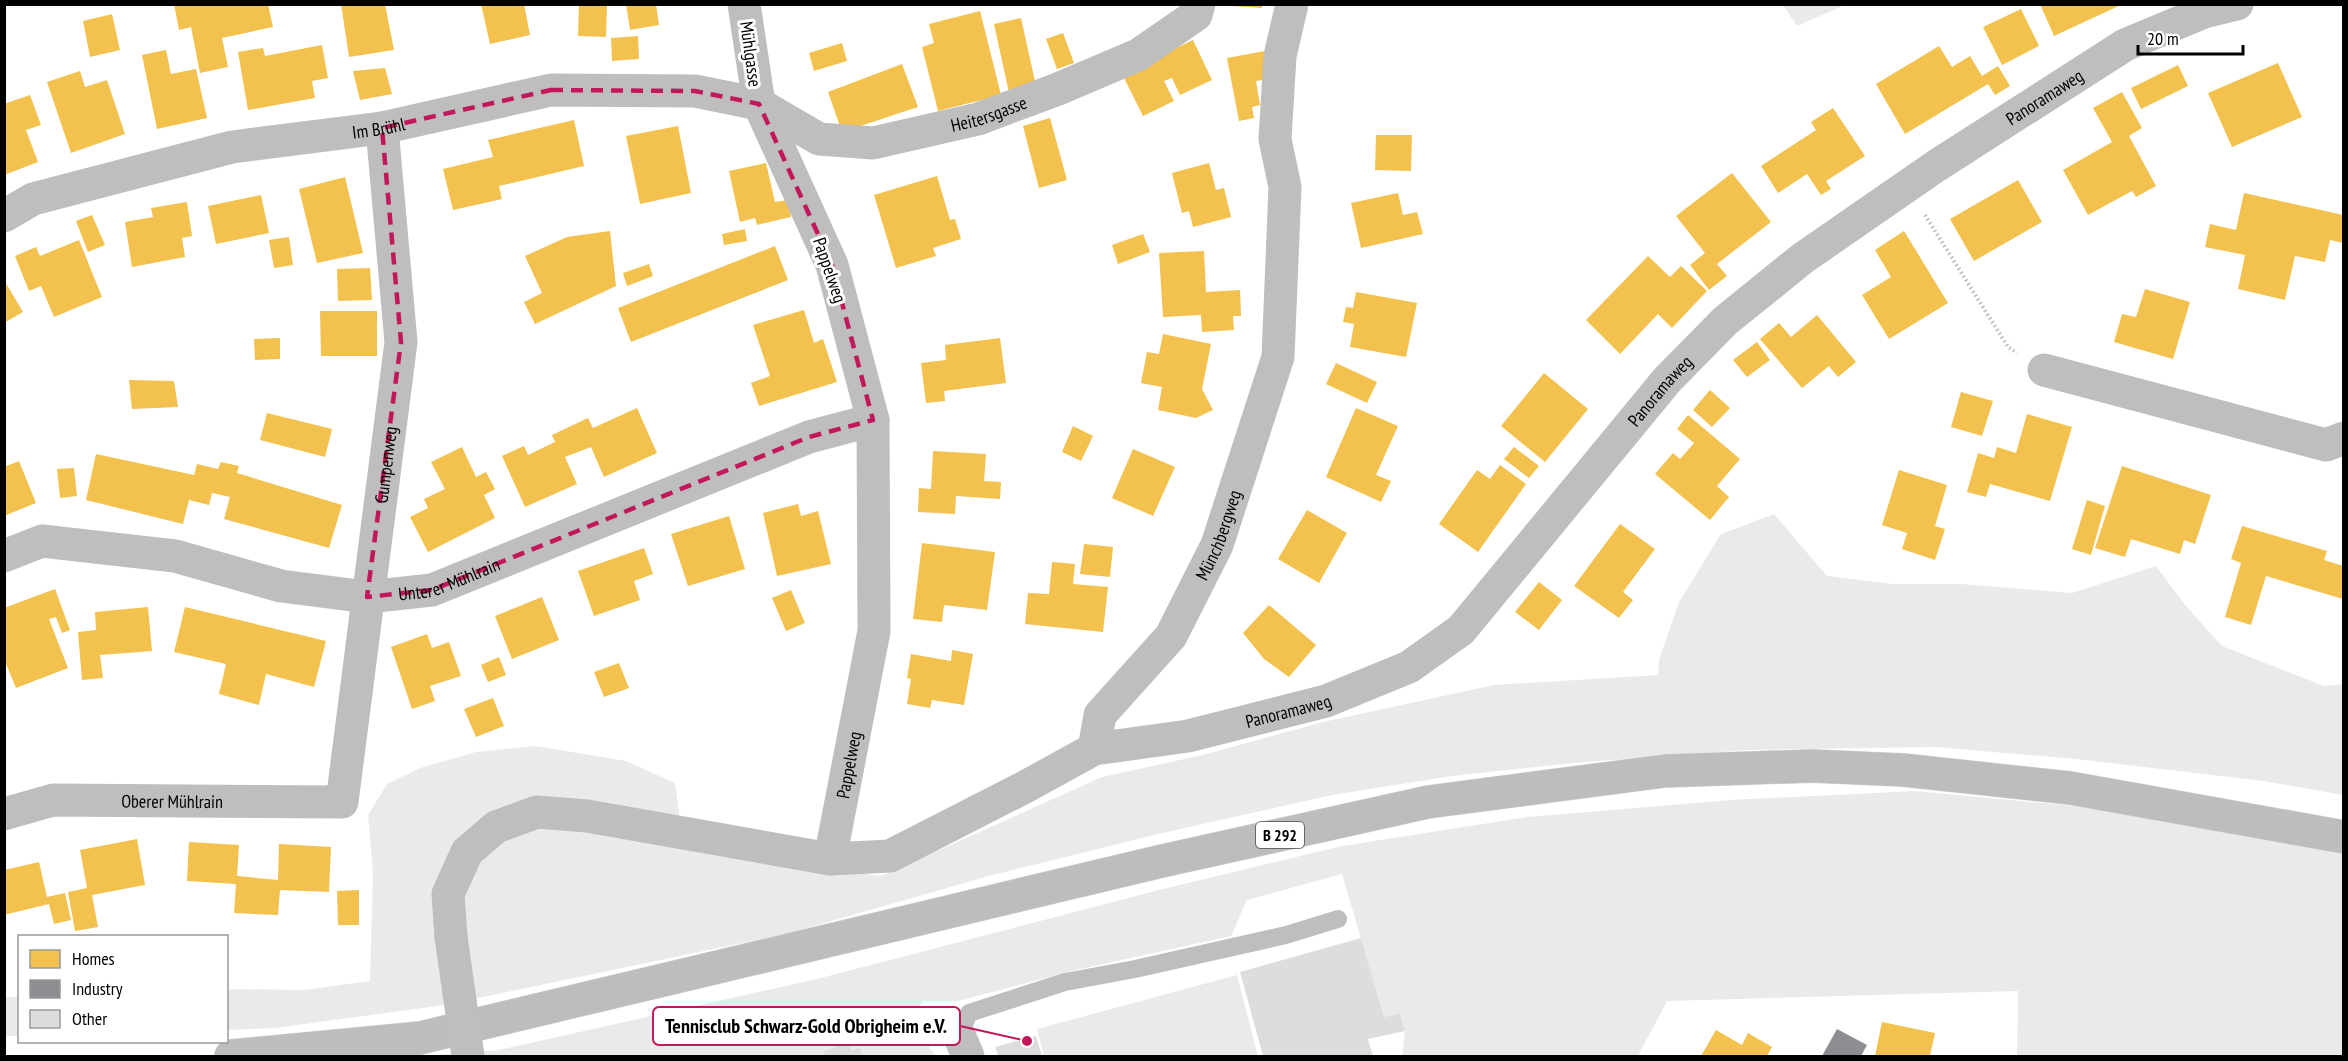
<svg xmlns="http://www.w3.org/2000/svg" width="2348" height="1061" font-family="'PT Sans Narrow',sans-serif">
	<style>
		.green { fill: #eaeaea }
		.homes { fill: #f2c14e }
		.industry { fill: #8d8d92 }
		.building { fill: #ddd }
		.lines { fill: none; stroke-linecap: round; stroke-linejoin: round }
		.highway-casing { stroke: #dbdbdb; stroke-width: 34 }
		.path { stroke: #b8b8b8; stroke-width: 4; stroke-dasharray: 1.5 3; stroke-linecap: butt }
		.lane { stroke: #bebebe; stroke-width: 18 }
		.street { stroke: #bebebe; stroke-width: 33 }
		.highway { stroke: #bdbdbd; stroke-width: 33 }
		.street-bridge { stroke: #bebebe; stroke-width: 33 }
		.marked { fill: none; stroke: #c2185b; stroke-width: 4.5; stroke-dasharray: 12 8; stroke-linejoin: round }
		.labels { text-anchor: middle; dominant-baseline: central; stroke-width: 6; stroke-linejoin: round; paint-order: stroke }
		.shield { fill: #fff; stroke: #4c4c4c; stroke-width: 1.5 }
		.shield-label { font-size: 16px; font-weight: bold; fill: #000 }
		.street-label { font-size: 18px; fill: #000; stroke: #fff }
		.leader { fill: none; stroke: #c2185b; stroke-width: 2 }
		.callout-dot { fill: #c2185b; stroke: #fff; stroke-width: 2 }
		.callout { fill: #fff; stroke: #c2185b; stroke-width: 2 }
		.callout-label { font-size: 20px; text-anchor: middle; font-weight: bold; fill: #000 }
	</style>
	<rect width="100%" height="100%" fill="#fff"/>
	<path class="green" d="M1783 5H1845L1797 26Z
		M1774 514 1827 576 1893 584H1961L2072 593 2156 566 2185 605 2222 646 2324 686 2343 684V795L2264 781 2076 759 1935 747 1746 750 1572 763 1452 776 1332 795 1154 835 989 876 790 933 445 1005 275 1028 227 1030V989L304 990 370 981 373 873 368 815 387 784 420 768 476 752 535 746 626 761 675 783 683 843 799 865 881 876 1102 777 1203 755 1323 722 1494 685 1658 675 1659 660 1679 602 1721 534Z
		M1915 791 2096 808 2343 848V1056H2017L2018 991 1667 1001 1638 1056H1402L1405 1031 1400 1013 1384 1017 1342 874 1247 900 1231 936 1076 970 958 1001H923L909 1021 936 1056H419L499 1050 817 979 1159 890 1342 846 1527 817 1730 800Z
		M1237 975 1258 1056H1044L1037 1029Z
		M5 997H19V1036H5Z"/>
	<path class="homes" d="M174 4H268L273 27 222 38 228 67 200 73 191 27 179 30Z
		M341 4H385L394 50 349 57Z
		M481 4H524L530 35 490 44Z
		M579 4H607L606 37 578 36Z
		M626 4H656L659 25 630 30Z
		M1231 4H1262V8L1231 6Z
		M2040 4H2123L2054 36Z
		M2021 9 2039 46 2002 65 1983 27Z
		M980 11 1001 95 938 111 922 47 934 43 929 24Z
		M112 14 120 50 90 57 83 21Z
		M1021 18 1036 86 1009 93 994 24Z
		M1063 33 1074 63 1057 69 1046 39Z
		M638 36 639 59 612 61 611 38Z
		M1193 40 1212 80 1180 95 1172 78 1164 81 1174 101 1143 116 1122 74Z
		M842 43 847 61 814 71 809 53Z
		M322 45 328 78 312 81 315 98 248 110 238 52 263 48 265 56Z
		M1939 46 1952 67 1970 56 1982 76 1998 66 2010 86 1995 95 1988 84 1905 134 1876 84Z
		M166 50 171 74 196 69 207 118 157 129 142 55Z
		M1270 50 1275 78 1256 81 1260 105 1252 107 1254 118 1239 121 1227 58Z
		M2278 63 2302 117 2232 147 2208 93Z
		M902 64 918 107 842 132 828 92Z
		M2178 65 2188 86 2141 109 2131 88Z
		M385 68 392 94 360 100 353 71Z
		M80 71 85 87 107 80 125 134 71 153 47 82Z
		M2122 92 2142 128 2129 136 2156 186 2136 197 2132 191 2088 215 2063 170 2112 142 2093 108Z
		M30 95 41 125 26 130 38 162 4 175V104Z
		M1833 108 1865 156 1826 181 1831 189 1821 195 1807 174 1778 193 1761 166 1816 130 1811 122Z
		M1050 118 1067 180 1039 188 1023 126Z
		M574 120 584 166 499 186 502 199 453 210 443 169 493 157 488 140Z
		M678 126 691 193 640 204 626 136Z
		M1376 135H1412L1411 171 1375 170Z
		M766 163 775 202 788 200 791 217 757 225 755 218 740 222 729 171Z
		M1209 163 1216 190 1224 188 1231 217 1193 227 1189 211 1182 213 1172 173Z
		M1732 173 1771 222 1717 264 1727 276 1709 290 1690 265 1705 253 1676 216Z
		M937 176 950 220 955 219 961 239 933 248 936 256 896 268 874 195Z
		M345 177 363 253 317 263 299 189Z
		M2018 180 2042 222 1974 261 1950 219Z
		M1398 193 1403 215 1417 212 1423 234 1361 248 1351 203Z
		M2244 193 2343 215V243L2330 240 2325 262 2295 256 2285 300 2238 289 2245 255 2205 247 2210 224 2236 230Z
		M261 195 269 233 216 244 208 206Z
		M187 202 192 236 182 238 185 257 132 267 125 222 153 217 151 208Z
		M92 215 105 245 88 252 76 221Z
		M745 229 747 241 724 245 722 234Z
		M610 231 616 286 535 324 524 302 542 293 525 256 567 237Z
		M1904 231 1948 303 1889 339 1862 295 1891 277 1875 250Z
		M1143 234 1150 252 1118 264 1112 245Z
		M289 237 293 265 274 268 269 240Z
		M79 240 102 297 54 317 41 286 29 291 15 256 36 247 40 256Z
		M775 246 788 280 631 342 618 308Z
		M1204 251 1206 292 1240 290 1241 316H1233L1234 330 1202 332 1201 315 1163 317 1159 253Z
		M1648 256 1670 277 1681 266 1707 291 1672 328 1658 314 1620 354 1586 320Z
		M649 264 653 276 627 286 623 273Z
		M370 268 372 300 338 301 337 269Z
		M4 280 23 312 4 323Z
		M2145 289 2190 302 2173 359 2114 342 2122 314 2136 317Z
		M1356 292 1417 303 1406 357 1350 347 1354 324 1343 322 1346 307 1353 308Z
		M804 310 814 343 823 339 837 382 759 406 751 383 770 376 753 325Z
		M320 311H377V356H321Z
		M1817 315 1856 362 1838 377 1829 366 1802 388 1760 339 1779 323 1791 337Z
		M1163 334 1211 344 1202 389 1213 410 1196 418 1158 410 1162 387 1141 383 1147 352 1159 354Z
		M280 338V359L255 360 254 339Z
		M1000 338 1006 383 944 391 945 401 926 403 921 363 946 360 945 345Z
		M1757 342 1770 360 1747 377 1733 360Z
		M1336 363 1377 382 1367 403 1326 384Z
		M1544 373 1588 409 1545 462 1501 426Z
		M129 380 174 381 178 407 132 409Z
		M1710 390 1730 408 1712 427 1693 410Z
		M1961 392 1993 401 1982 436 1951 427Z
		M637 408 657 453 604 477 591 447 565 457 577 484 525 507 502 456 524 446 528 455 555 442 552 435 588 418 593 428Z
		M1356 408 1398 426 1376 475 1391 481 1381 502 1326 477Z
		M267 413 332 429 325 457 260 440Z
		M2027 414 2072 427 2050 501 1990 484 1986 497 1967 492 1978 453 1994 458 1997 447 2016 453Z
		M1688 415 1740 459 1717 486 1729 497 1710 520 1655 474 1673 453 1680 459 1694 443 1677 429Z
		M1073 426 1093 436 1081 461 1062 452Z
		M462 447 476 477 486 472 495 489 484 495 495 518 428 552 410 517 428 508 424 499 445 489 431 462Z
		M1514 447 1539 466 1529 478 1504 459Z
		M1133 449 1175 467 1153 516 1112 498Z
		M933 451 986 454 984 481 1001 482 1000 499 956 496 955 514 918 512 919 488 931 489Z
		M96 454 194 475 197 464 218 469 221 462 239 466 237 473 342 505 329 548 224 519 230 497 212 493 209 505 189 500 183 524 86 500Z
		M19 461 36 503 4 516V467Z
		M1500 465 1526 484 1478 552 1439 524 1477 470 1490 479Z
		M2122 466 2211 495 2195 544 2184 540 2180 554 2131 539 2125 557 2095 548Z
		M74 468 77 496 60 498 57 469Z
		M1899 470 1947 485 1935 526 1945 529 1935 560 1902 549 1907 533 1882 525Z
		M2087 500 2105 506 2091 555 2072 549Z
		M798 504 801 516 818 511 831 564 777 576 763 513Z
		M1307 510 1347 533 1319 583 1278 559Z
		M729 516 745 569 688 586 671 534Z
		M1620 524 1655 549 1623 592 1633 600 1619 618 1574 586Z
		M2242 526 2327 551 2324 560 2343 566V599L2266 576 2251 625 2225 617 2241 563 2231 559Z
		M922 543 995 552 987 610 944 605 942 622 913 619Z
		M1084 544 1113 547 1110 577 1080 574Z
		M644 548 653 574 634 581 640 600 594 616 578 571Z
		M1052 562 1075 564 1073 584 1108 587 1103 632 1025 624 1028 593 1049 594Z
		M1539 582 1562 600 1539 630 1515 612Z
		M55 589 70 630 62 633 56 617 49 619 68 668 16 688 4 659V608Z
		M791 590 805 623 786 631 772 598Z
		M542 597 559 640 512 659 495 616Z
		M1269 605 1316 645 1289 677 1264 659 1243 633Z
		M148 607 152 651 100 655 103 678 82 680 78 632 96 630 95 612Z
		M185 607 326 641 314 687 266 674 259 705 219 694 226 664 174 652Z
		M427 634 432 648 449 642 461 676 430 686 435 701 412 709 391 647Z
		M952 650 973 654 964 705 932 700 930 708 907 704 911 679 907 678 911 654 951 661Z
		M499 657 506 675 488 682 481 665Z
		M619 663 629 688 604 697 594 672Z
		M493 698 504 726 476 737 464 709Z
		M137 839 145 885 92 895 98 927 75 931 68 892 87 888 80 850Z
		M189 842 239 845 237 876 278 880 279 844 331 847 329 892 280 890 278 915 234 913 236 884 187 881Z
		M39 862 47 897 65 893 71 920 54 924 49 904 4 915V870Z
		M359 890V925H338L337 891Z
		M1882 1022 1935 1033 1930 1056H1875Z
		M1716 1030 1742 1045 1748 1033 1772 1047 1767 1056H1701Z"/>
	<path class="industry" d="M1837 1029 1867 1045 1861 1056H1822Z"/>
	<path class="building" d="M1361 938 1384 1017 1400 1013 1405 1031 1368 1039 1373 1056H1263L1240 972Z
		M1036 1036 1042 1056H998L995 1047Z
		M848 1042 851 1051 859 1048 863 1056H825L823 1052Z"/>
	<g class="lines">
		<defs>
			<path id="highway" d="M231 1056 420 1038 1162 861 1428 802 1665 771 1812 766 1903 770 2070 788 2344 837"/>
		</defs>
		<use href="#highway" class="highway-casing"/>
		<path class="path" d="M1925 215 2008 347 2017 353"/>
		<path class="lane" d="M959 1035 969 1013 1065 982 1135 969 1286 935 1338 919"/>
		<g class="street">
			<path id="s1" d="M4 216 33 199 232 147 382 128 551 90 695 91 759 104 819 139 873 143 978 119 1058 89 1138 55 1196 15 1199 4"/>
			<path d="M2044 370 2326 445 2344 438"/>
			<path id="s2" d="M4 556 42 541 175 556 281 586 367 597 432 590 809 437 873 420"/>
			<path id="s3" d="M1094 749 1188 736 1326 701 1409 667 1461 630 1667 380 1725 321 1803 258 1936 166 2125 45 2204 12 2237 4"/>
			<path id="s4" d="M4 814 53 800 342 802 401 342 382 128"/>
			<path id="s5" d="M830 859 890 856 1025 787 1094 749 1100 715 1171 636 1217 545 1278 357 1285 187 1275 139 1280 56 1292 4"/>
			<path id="s6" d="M451 937 448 894 467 852 496 827 537 812 587 816 830 859 874 631 873 420 832 265 759 104 744 4"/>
			<path d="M959 1035 968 1056"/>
		</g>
		<use href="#highway" class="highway"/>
		<path class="street-bridge" d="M451 937 468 1056"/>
	</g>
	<path class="marked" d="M551 90 695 91 759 104 832 265 873 420 809 437 432 590 367 597 401 342 382 128Z"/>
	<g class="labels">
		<rect class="shield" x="1256" y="822" width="48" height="26" rx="4.5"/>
		<g class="shield-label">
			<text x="1280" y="835">B 292</text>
		</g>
		<g class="street-label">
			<text transform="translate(751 54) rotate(82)">Mühlgasse</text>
			<text stroke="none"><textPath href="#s3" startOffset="1188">Panoramaweg</textPath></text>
			<text stroke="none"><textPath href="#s1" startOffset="1016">Heitersgasse</textPath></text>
			<text stroke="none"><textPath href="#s1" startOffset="387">Im Brühl</textPath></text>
			<text transform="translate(830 270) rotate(71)">Pappelweg</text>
			<text stroke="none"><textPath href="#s3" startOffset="702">Panoramaweg</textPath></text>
			<text stroke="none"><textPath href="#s4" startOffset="680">Gumpenweg</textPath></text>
			<text stroke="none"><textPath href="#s5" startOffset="543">Münchbergweg</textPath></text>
			<text stroke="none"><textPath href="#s2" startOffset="456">Unterer Mühlrain</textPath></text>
			<text stroke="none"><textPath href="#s3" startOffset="198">Panoramaweg</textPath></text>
			<text stroke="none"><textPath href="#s6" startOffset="564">Pappelweg</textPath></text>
			<text stroke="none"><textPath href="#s4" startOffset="170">Oberer Mühlrain</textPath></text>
		</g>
	</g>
	<path class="leader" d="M1027 1041L960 1026"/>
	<circle class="callout-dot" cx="1027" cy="1041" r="6"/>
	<rect class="callout" x="653" y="1007" width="307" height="38" rx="6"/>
	<g class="callout-label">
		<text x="806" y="1033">Tennisclub Schwarz-Gold Obrigheim e.V.</text>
	</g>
	<rect width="2348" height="1061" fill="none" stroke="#000000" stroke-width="12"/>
	<rect x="18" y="935" width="210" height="108" fill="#ffffff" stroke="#999999" stroke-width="1.5"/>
	<rect x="30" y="950" width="30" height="18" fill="#f2c14e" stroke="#999999" stroke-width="1.5"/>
	<text x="72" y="965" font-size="18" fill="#000000">Homes</text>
	<rect x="30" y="980" width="30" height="18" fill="#8d8d92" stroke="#999999" stroke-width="1.5"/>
	<text x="72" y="995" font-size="18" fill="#000000">Industry</text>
	<rect x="30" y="1010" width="30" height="18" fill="#dddddd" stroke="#999999" stroke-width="1.5"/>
	<text x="72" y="1025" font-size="18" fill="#000000">Other</text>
	<path d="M2138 45v9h105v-9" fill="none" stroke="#000000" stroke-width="3"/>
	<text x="2147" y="45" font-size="18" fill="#000000" stroke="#ffffff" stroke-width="4.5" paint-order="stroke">20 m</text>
</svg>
